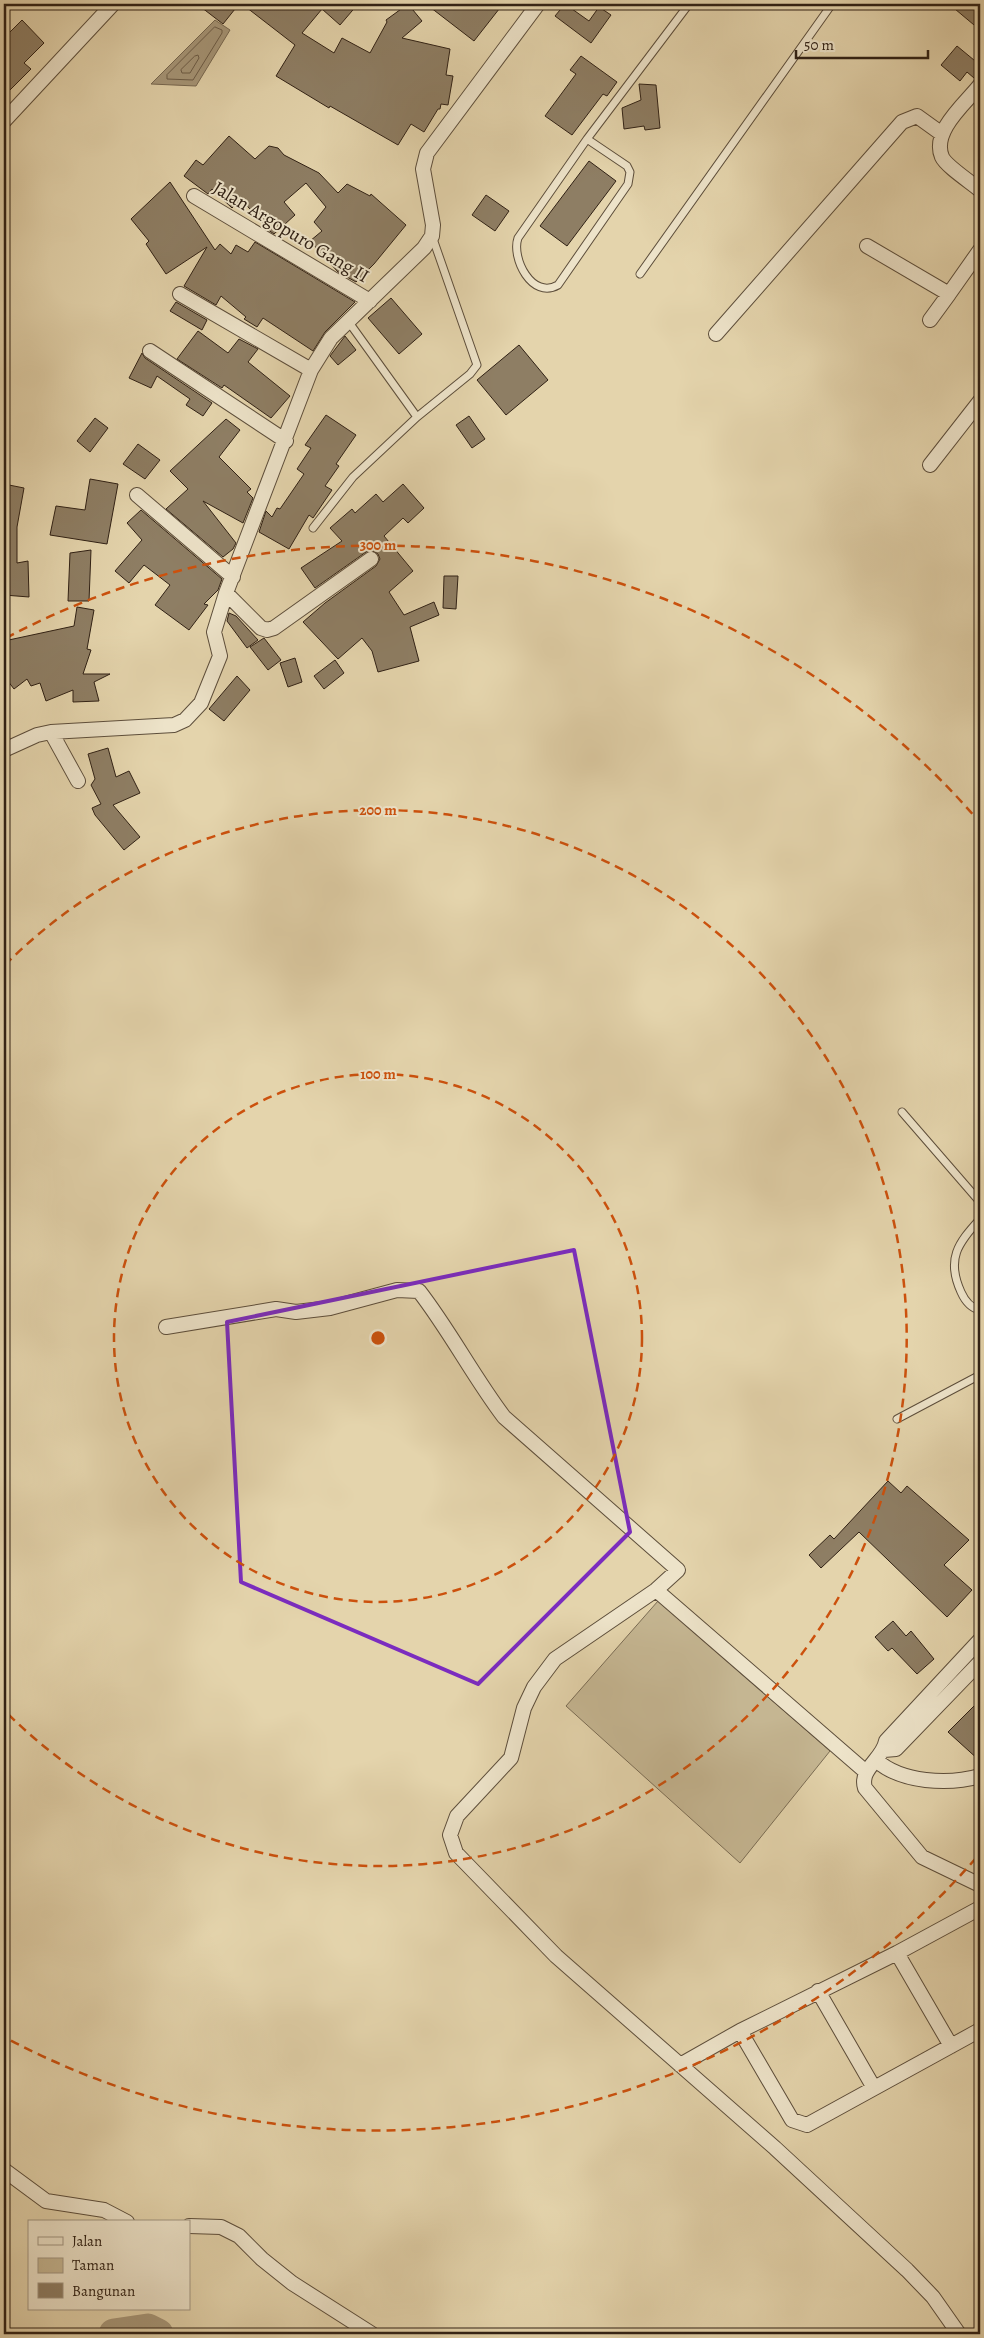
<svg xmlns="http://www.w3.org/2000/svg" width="984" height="2338" font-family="Alegreya,serif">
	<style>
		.green { fill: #c5b692; stroke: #7a6c54 }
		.water { fill: #a79779; stroke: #776851 }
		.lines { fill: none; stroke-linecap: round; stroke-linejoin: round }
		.shore { stroke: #6c5c47; stroke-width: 1 }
		.river { stroke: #a79779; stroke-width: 31 }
		.building { fill: #8e7e64; stroke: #302115 }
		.service-casing { stroke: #5d4e3b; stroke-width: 9 }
		.minor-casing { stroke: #5d4e3b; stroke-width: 16 }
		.service { stroke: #ede3c9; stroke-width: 7 }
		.minor { stroke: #ede3c9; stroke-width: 14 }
		.marked { fill: none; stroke: #7b2cbf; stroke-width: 4; stroke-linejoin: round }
		.ring { fill: none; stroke: #cc510d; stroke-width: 2.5; stroke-dasharray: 9 6 }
		.labels { text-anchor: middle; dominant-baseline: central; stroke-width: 4; stroke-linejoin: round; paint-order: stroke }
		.street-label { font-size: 19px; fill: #302115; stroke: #ede3c9 }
		.centre { fill: #cc510d; stroke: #ede3c9; stroke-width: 2.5 }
		.ring-label { font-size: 15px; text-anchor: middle; font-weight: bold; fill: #cc510d; stroke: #ede3c9; stroke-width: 4; stroke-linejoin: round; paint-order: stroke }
	</style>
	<rect width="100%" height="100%" fill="#e4d4ac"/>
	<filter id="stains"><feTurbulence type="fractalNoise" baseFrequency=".004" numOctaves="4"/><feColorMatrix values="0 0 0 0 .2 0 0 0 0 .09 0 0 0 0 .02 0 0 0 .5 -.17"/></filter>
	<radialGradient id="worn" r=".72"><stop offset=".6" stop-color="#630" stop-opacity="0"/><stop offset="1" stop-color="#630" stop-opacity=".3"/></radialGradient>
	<path class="green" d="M658 1601 830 1751 740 1863 566 1706Z"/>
	<path class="water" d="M215 20 230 30 196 86 151 84Z"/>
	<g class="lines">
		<path class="shore" d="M215 27 222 30V33L193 80 167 79V75Z
			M195 56 198 55 199 58 190 73H182L181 70Z"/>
		<path class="river" d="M114 2334 148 2329 158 2334"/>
	</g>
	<path class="building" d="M197 4H239L223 24Z
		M242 4H358L340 25 322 9 302 33 334 53 342 38 370 53 387 22 386 20 408 4 422 21 402 38 450 49 446 75 453 76 448 105 441 104 440 109H438L424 132 411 124 398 145 330 106 329 108 276 76 295 45Z
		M426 4H503L474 41Z
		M565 4 589 21 599 7 611 15 591 43 555 16Z
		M949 4H980V30Z
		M22 20 44 43 24 63 31 69 4 96V38Z
		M957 46 980 65V70L974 78 967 72 960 81 941 65Z
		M581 56 617 82 607 96 603 94 572 135 545 116 576 74 570 70Z
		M639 84 656 85 660 128 645 130 644 126 624 129 622 108 641 100Z
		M229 136 255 159 269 146 278 148 284 155 319 173 338 193 347 184 370 196 371 194 406 225 374 264 356 282 338 272 310 241 322 231 314 222 326 207 306 183 284 202 295 215 274 234 264 227 265 226 241 199 232 208 212 189 208 194 184 176 196 160 203 165Z
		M589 161 616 181 567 246 540 226Z
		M170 182 215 250 220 244 231 254 236 245 248 252 255 242 355 302 325 332 313 351 263 318 257 327 244 319 246 317 221 296 216 305 184 286 207 247 166 274 146 244 149 241 131 219Z
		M486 195 509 211 495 231 472 215Z
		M391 298 422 334 399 354 368 318Z
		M176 302 207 320 202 330 170 311Z
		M198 331 228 353 239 339 258 349 248 362 290 396 271 418 224 385 222 388 177 359Z
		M345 336 356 350 338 365 330 356Z
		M519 345 548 380 506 415 477 380Z
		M142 353 145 358 212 403 203 416 186 405 190 399 157 376 151 388 129 378Z
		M326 415 356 435 336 464 339 466 325 486 332 490 313 518 309 515 289 549 259 532 266 511 272 517 277 508 280 509 304 474 297 469 311 448 305 445Z
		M469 416 485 439 472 448 456 425Z
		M95 418 108 428 90 452 77 441Z
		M226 419 240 430 219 457 251 489 247 492 253 498 243 523 203 501 236 543 233 549 223 557 166 509 188 489 170 471Z
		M138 444 160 460 145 479 123 464Z
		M90 479 118 484 107 544 50 535 56 506 85 510Z
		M4 484 24 488 17 527V563L28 561 29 597 4 595 5 572Z
		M403 484 424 508 408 523 403 518 384 536 413 571 389 592 404 615 434 602 439 615 410 627 419 661 378 672 372 651 362 638 338 659 303 622 325 603 376 566 380 559 378 554 371 550 366 552 315 588 301 568 342 541 330 528 352 509 355 513 376 494 383 502Z
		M141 510 222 579 218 590 204 604 208 605 189 630 155 605 170 585 144 565 129 583 115 571 142 540 127 523Z
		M91 550 89 601H68L70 553Z
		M444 576H458L456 609 443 608Z
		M77 607 94 610 87 649 91 650 83 674H110L94 682 99 701 73 702V690L46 701 40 683 31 686 27 679 14 689 4 676V641L74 626Z
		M229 613 236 616 258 640 247 648 227 621Z
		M264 638 281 660 268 670 250 647Z
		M295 658 302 682 288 687 280 663Z
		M335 660 344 673 324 689 314 676Z
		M237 676 250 690 224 721 209 709Z
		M108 748 116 777 129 771 140 793 113 805 140 837 124 850 95 815 92 808 101 804 91 785 95 779 88 754Z
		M888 1481 901 1493 907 1486 969 1540 944 1565 972 1590 947 1617 859 1532 821 1568 809 1555 830 1535 834 1539Z
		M893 1621 906 1636 911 1631 934 1659 917 1674 892 1648 888 1651 875 1637Z
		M980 1700V1761L948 1732Z"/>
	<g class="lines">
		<defs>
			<path id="service" d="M587 139 627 166 630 172 628 184 558 285C532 300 511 258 518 238L587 139 689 4
				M640 274 832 4
				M348 321 417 417
				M313 528 353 477 417 417 470 374 477 365 432 236
				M902 1112 980 1202
				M980 1219C958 1243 946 1259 961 1292 965 1301 970 1308 980 1310
				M897 1419 980 1375"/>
			<path id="minor" d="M980 85C966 103 931 131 942 157 946 166 972 183 980 190
				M4 121 113 4
				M194 196 370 301
				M867 246 949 294 980 250
				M180 294 311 370
				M930 320 949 294
				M716 334 902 122 917 116 942 134
				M150 351 286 441
				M930 465 980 401
				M137 495 233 577
				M226 593 261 628 267 630 274 628 371 559
				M51 732 78 781
				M4 750 37 735 51 732 174 725 185 720 201 703 220 656 214 632 226 593 311 370 331 338 424 248 432 236 433 225 423 169 427 153 538 4
				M166 1327 276 1309 296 1312 330 1308 397 1290 419 1291C450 1331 473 1376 504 1417L678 1570 656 1590 555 1659 534 1687 524 1708 511 1758 457 1816 450 1835 456 1853 556 1956 775 2148 907 2270 933 2297 959 2334
				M656 1590 866 1772
				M980 1640 886 1741C883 1759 859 1769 865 1788L922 1857 980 1885
				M884 1750 896 1749 980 1662
				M876 1760C901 1783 949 1785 980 1776
				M897 1953 951 2046
				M818 1991 874 2088
				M740 2031 792 2120 807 2125 980 2030
				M680 2065 740 2031 897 1953 980 1908
				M4 2170 46 2201 104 2210 127 2222
				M189 2226 221 2227 239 2236 262 2259 292 2283 372 2334"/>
		</defs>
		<use href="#service" class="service-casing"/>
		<use href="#minor" class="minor-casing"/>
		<use href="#service" class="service"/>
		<use href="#minor" class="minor"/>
	</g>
	<path class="marked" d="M574 1250 630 1532 478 1684 241 1582 227 1322Z"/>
	<g class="ring">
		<circle cx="378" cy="1338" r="264"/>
		<path d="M5 965A528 528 0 1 1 5 1711"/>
		<path d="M976 1858A793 793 0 0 1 6 2038M6 638A793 793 0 0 1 976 818"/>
	</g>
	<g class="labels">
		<g class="street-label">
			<text transform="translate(291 232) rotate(31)">Jalan Argopuro Gang II</text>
		</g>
	</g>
	<circle cx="378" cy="1338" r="8" class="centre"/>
	<g class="ring-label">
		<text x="378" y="550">300 m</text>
		<text x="378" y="815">200 m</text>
		<text x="378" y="1079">100 m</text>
	</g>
	<rect width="984" height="2338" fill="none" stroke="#e4d4ac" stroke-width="20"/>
	<rect x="5" y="5" width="974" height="2328" fill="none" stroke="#302115" stroke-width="2.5"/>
	<rect x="10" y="10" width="964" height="2318" fill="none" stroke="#302115"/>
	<rect x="28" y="2220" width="162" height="90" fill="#ede3c9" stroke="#a19581"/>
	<rect x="38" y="2237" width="25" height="8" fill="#ede3c9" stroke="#a19581"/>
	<text x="72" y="2246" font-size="15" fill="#302115">Jalan</text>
	<rect x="38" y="2258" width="25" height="15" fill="#c5b692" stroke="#a19581"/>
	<text x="72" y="2270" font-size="15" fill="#302115">Taman</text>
	<rect x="38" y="2283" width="25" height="15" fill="#8e7e64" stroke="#a19581"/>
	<text x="72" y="2296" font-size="15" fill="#302115">Bangunan</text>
	<path d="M796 50v8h132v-8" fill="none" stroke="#302115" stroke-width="2.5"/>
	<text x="804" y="50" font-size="15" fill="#302115" stroke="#ede3c9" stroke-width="4" paint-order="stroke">50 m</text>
	<rect width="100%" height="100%" filter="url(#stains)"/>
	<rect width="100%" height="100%" fill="url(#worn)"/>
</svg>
